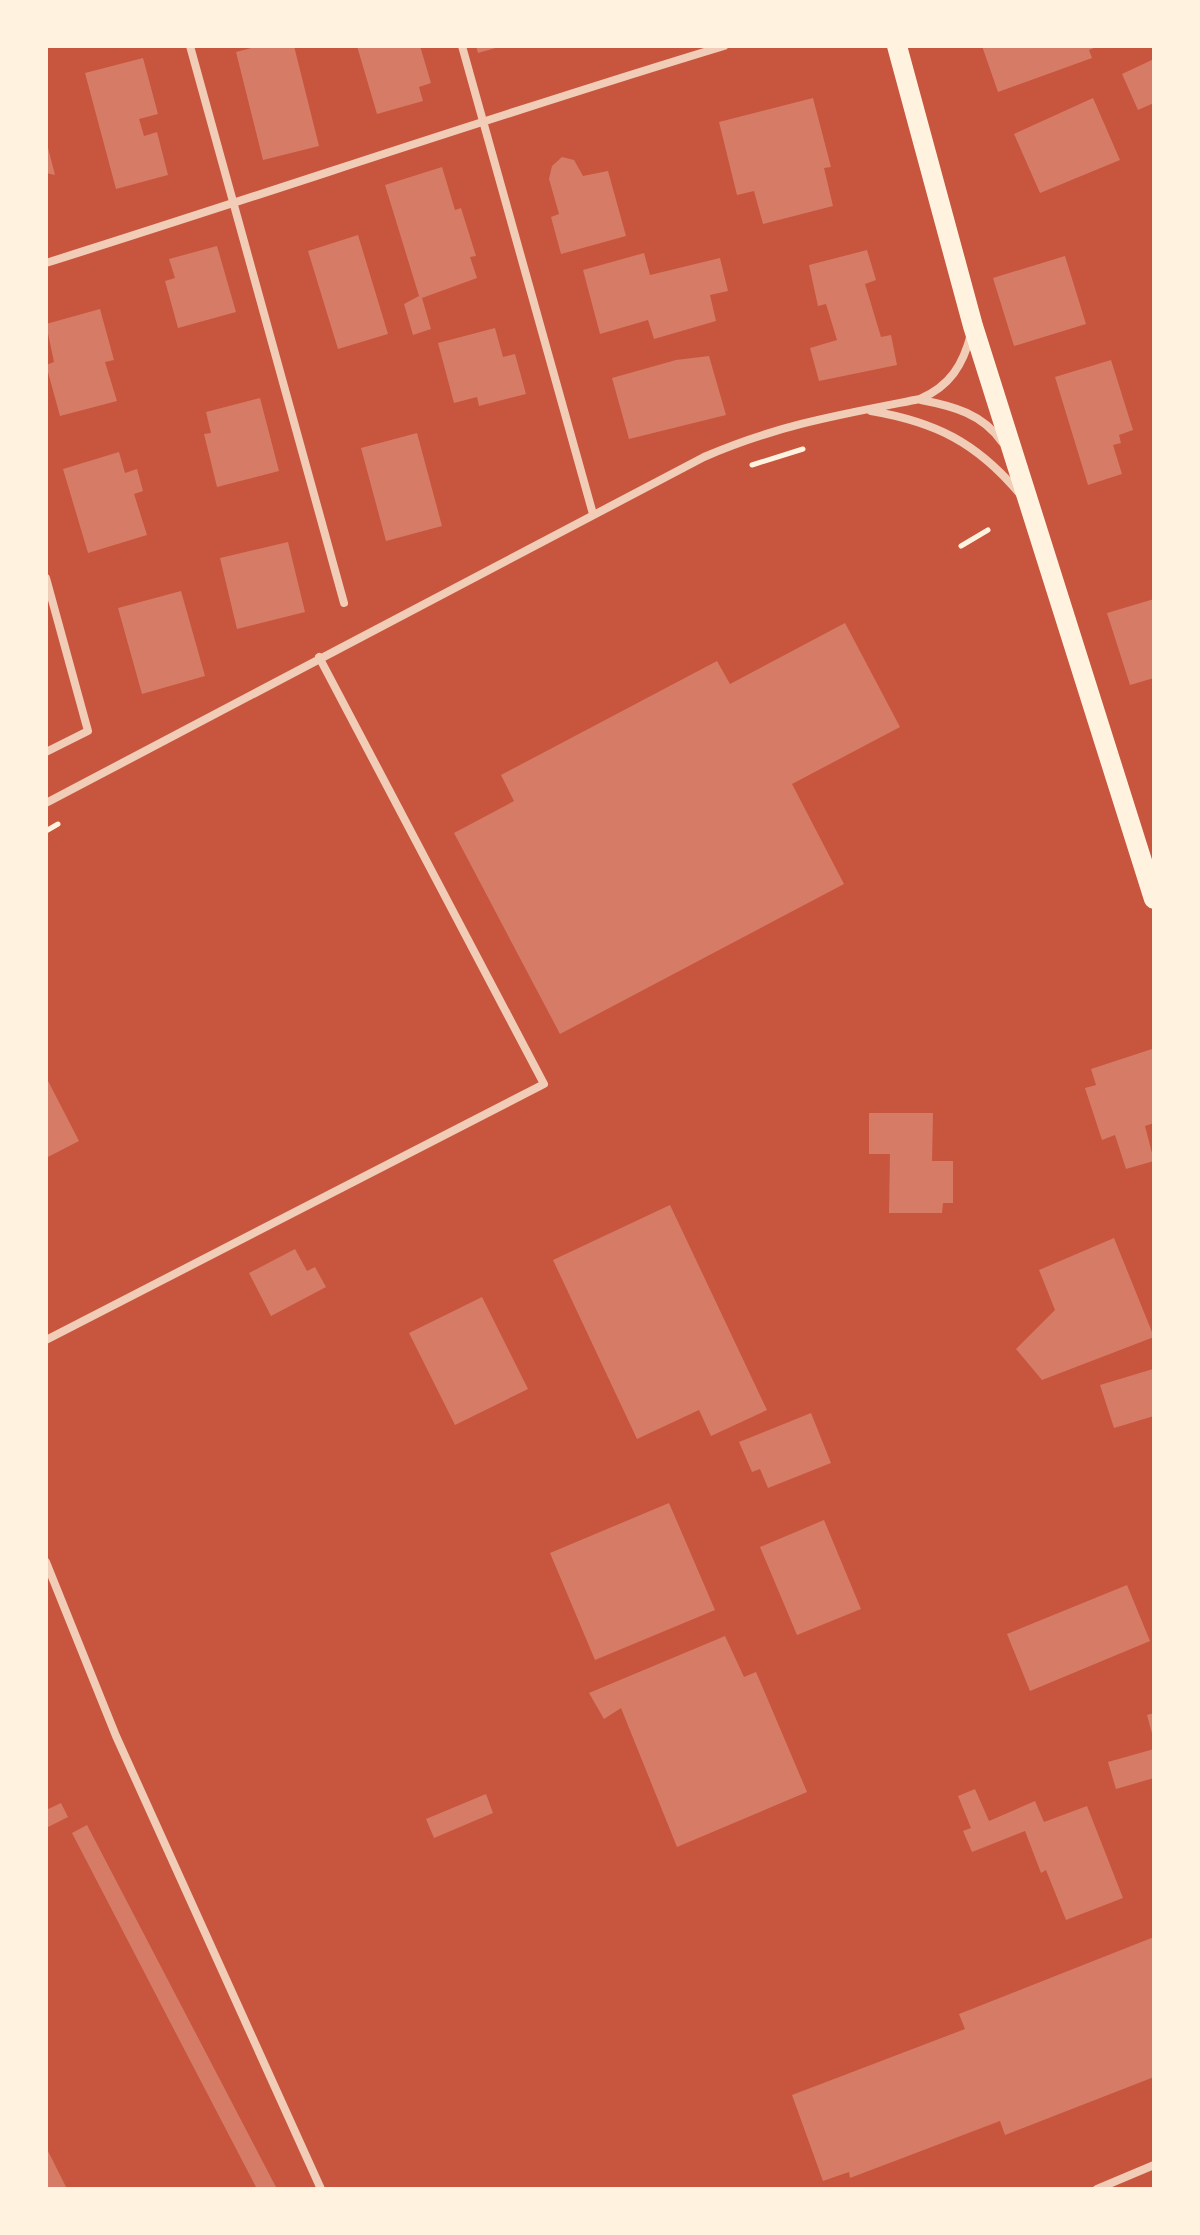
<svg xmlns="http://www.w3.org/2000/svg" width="1200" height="2235" font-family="'Source Sans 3',sans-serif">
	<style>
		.building { fill: #d67c66 }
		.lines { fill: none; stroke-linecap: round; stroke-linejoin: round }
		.path { stroke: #fff3e0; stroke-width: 5 }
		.minor { stroke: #f1ccb7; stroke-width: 8 }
		.primary { stroke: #fff3e0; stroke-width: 20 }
	</style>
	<rect width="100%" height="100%" fill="#c8553d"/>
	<path class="building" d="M259 46H294L319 146 263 160 236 52Z
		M357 46H420L431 83 419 87 423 101 377 114Z
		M476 46H499V47L478 53Z
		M982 46H1099L1089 50 1092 58 998 92Z
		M143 58 158 114 139 119 144 136 157 132 168 175 116 189 85 73Z
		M1154 59V103L1138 110 1122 74Z
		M813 98 831 167 824 168 833 206 763 224 754 191 737 195 719 122Z
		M1093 98 1120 160 1040 193 1014 134Z
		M46 144H47L55 175 46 173Z
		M562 157 574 160 583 176 608 171 626 236 561 254 551 217 559 214 549 179 552 166Z
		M442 167 455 210 461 208 476 256 470 257 477 278 422 298 431 329 413 335 404 304 419 296 385 185Z
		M358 235 388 334 338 349 308 251Z
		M217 246 236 312 178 328 165 281 175 278 169 259Z
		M867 250 876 280 865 284 881 337 891 335 897 365 819 381 810 348 837 340 826 304 818 306 809 265Z
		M644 253 650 275 720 258 728 291 710 295 716 321 654 339 648 320 600 334 583 270Z
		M1065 256 1086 324 1014 346 993 278Z
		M100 309 114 360 105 362 117 401 60 416 46 365 54 362 46 324Z
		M495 328 503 357 515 354 526 394 479 406 477 397 454 403 438 343Z
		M709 356 726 415 629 439 612 378 676 360Z
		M1111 360 1133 430 1119 435 1121 443 1113 445 1122 474 1088 485 1055 377Z
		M260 398 279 471 217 487 204 434 211 433 206 412Z
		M417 433 442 526 386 541 361 448Z
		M119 452 125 473 137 469 143 491 134 494 147 535 88 553 63 469Z
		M288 542 305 612 237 629 220 558Z
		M181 591 205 676 142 694 118 608Z
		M1154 599V678L1130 685 1107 613Z
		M845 623 900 727 792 784 844 884 560 1034 454 833 514 801 501 775 717 661 730 684Z
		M1152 1049 1154 1123 1145 1126 1154 1161 1126 1169 1115 1135 1102 1140 1085 1088 1096 1085 1091 1069Z
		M46 1077 79 1141 46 1158Z
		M869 1113H933L932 1161H953V1203H943L942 1213H889L890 1154H869Z
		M670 1205 767 1410 711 1436 699 1410 637 1439 553 1260Z
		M1114 1238 1154 1337 1042 1380 1016 1349 1055 1310 1039 1270Z
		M295 1249 307 1271 315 1267 326 1287 271 1316 249 1273Z
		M482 1297 528 1389 455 1425 409 1333Z
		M1153 1369 1154 1416 1114 1428 1100 1385Z
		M811 1413 831 1463 768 1488 760 1469 752 1472 739 1442Z
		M669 1503 715 1610 595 1660 550 1553Z
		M824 1520 861 1609 797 1635 760 1547Z
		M1127 1585 1150 1641 1030 1691 1007 1634Z
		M725 1636 744 1677 756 1672 807 1792 677 1847 621 1708 604 1719 589 1693Z
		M1154 1713V1737H1153L1147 1715Z
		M1154 1749V1778L1116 1789 1108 1762Z
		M975 1789 989 1821 1035 1801 1044 1822 1087 1806 1123 1898 1066 1920 1046 1870 1041 1873 1025 1831 972 1852 963 1831 971 1828 958 1796Z
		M486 1794 493 1813 434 1838 426 1819Z
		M61 1803 68 1817 46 1828V1810Z
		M87 1825 277 2189H257L182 2045 72 1833Z
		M1154 1937V2077L1005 2135 1000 2121 850 2178 849 2172 823 2181 792 2095 965 2029 959 2014Z
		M46 2147 67 2189H46Z"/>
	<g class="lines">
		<path class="path" d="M752 465 803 449
			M961 546 988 530
			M46 831 58 824"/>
		<path class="minor" d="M190 46 344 603
			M462 46 593 514
			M46 263C272 192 496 115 724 46
			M921 400C953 406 983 414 1002 442
			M871 411C936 422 977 443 1019 493
			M46 578 88 731 46 752
			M46 803 704 457C777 425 843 414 920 399 950 386 963 365 971 334
			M46 1340 544 1084 319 657
			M46 1562 116 1736 321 2189
			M1097 2189 1154 2165"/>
		<path class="primary" d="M897 46 973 326 1154 899"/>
	</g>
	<rect width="1200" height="2235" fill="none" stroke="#fff3e0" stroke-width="96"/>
</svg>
